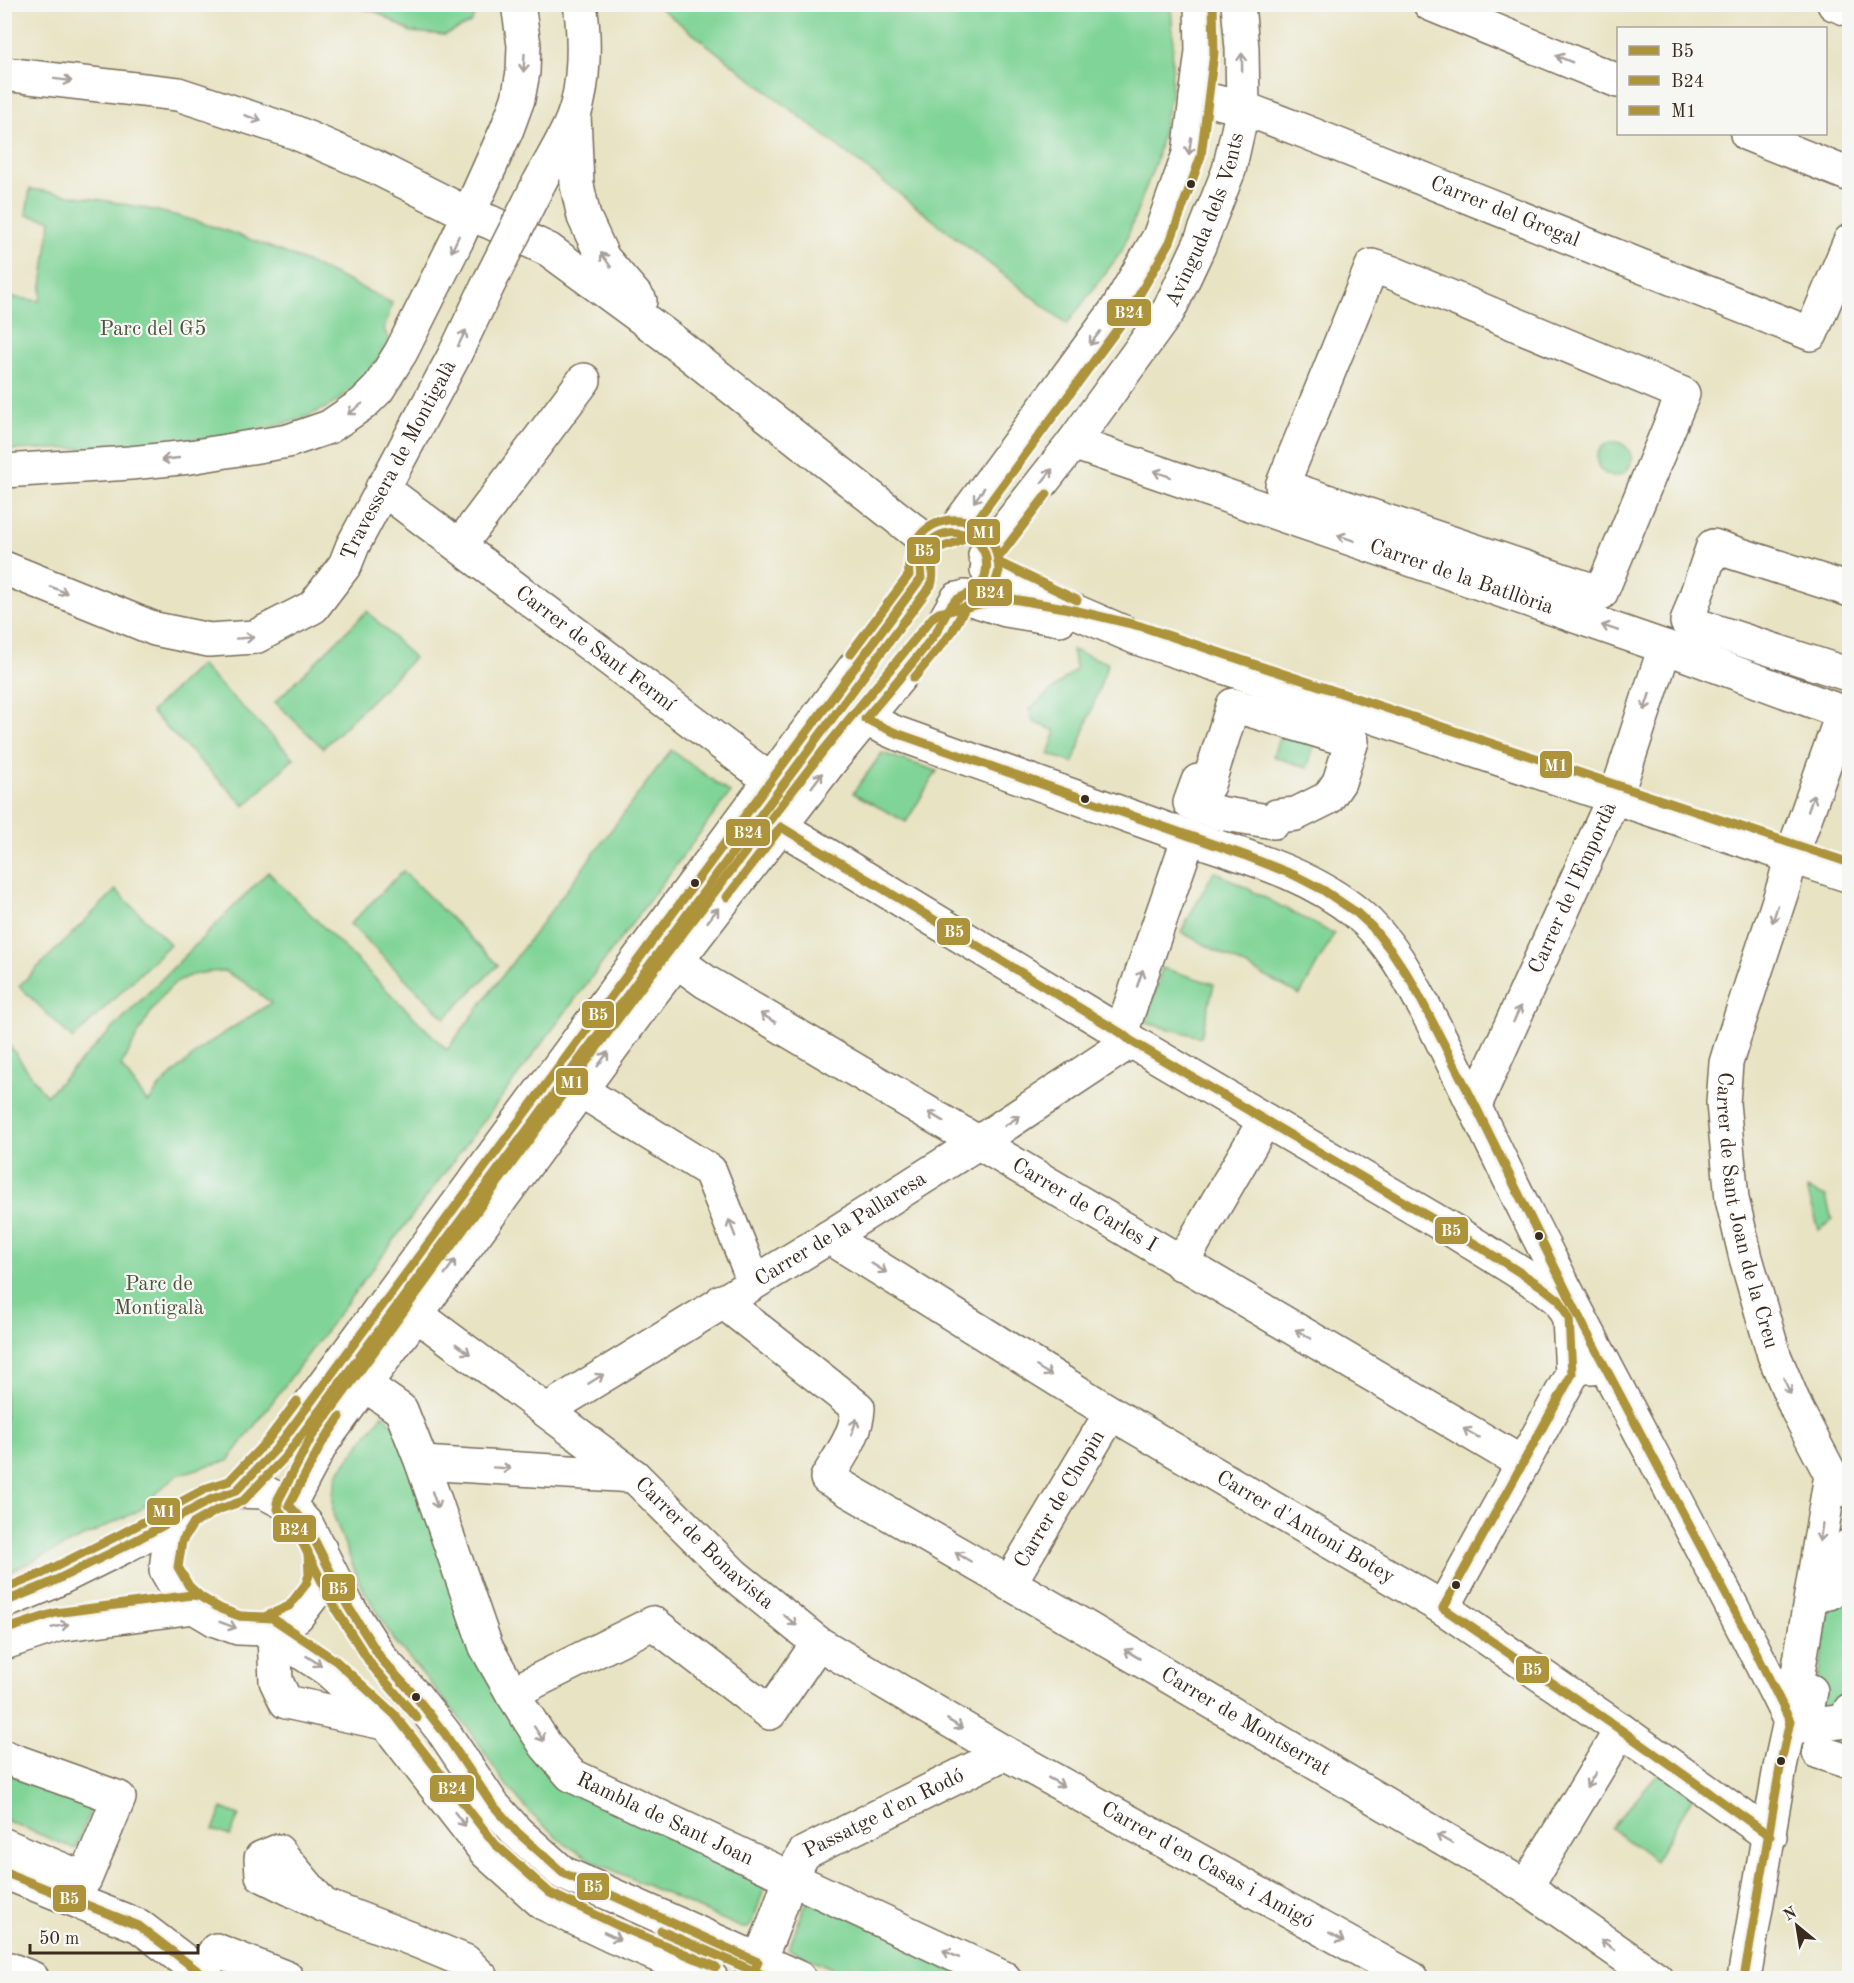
<svg xmlns="http://www.w3.org/2000/svg" width="1854" height="1983" font-family="'Old Standard TT',serif">
	<style>
		.green { fill: #80d497; stroke: #5e7f5a; stroke-width: 1.5; fill-rule: evenodd }
		.lines { fill: none; stroke-linecap: round; stroke-linejoin: round }
		.minor-casing { stroke: #786b58; stroke-width: 36 }
		.minor { stroke: #fff; stroke-width: 33 }
		.minor-bridge-casing { stroke: #786b58; stroke-width: 36; stroke-linecap: butt }
		.minor-bridge { stroke: #fff; stroke-width: 33 }
		.bus-1-casing { stroke: #f6f6f2; stroke-width: 14 }
		.bus-2-casing { stroke: #f6f6f2; stroke-width: 14 }
		.bus-3-casing { stroke: #f6f6f2; stroke-width: 14 }
		.bus-1 { stroke: #ad943b; stroke-width: 9 }
		.bus-2 { stroke: #ad943b; stroke-width: 9 }
		.bus-3 { stroke: #ad943b; stroke-width: 9 }
		.oneway { stroke: #a79f9a }
		.bus-dot { fill: #3b2a1e; stroke: #f6f6f2; stroke-width: 2 }
		.labels { text-anchor: middle; dominant-baseline: central; stroke-width: 4.5; stroke-linejoin: round; paint-order: stroke }
		.street-label { font-size: 21px; fill: #3b2a1e; stroke: #f6f6f2 }
		.park-label { font-size: 21px; fill: #4c543c; stroke: #f6f6f2 }
		.line-badge { stroke: #f6f6f2; stroke-width: 2 }
		.badge-label { font-size: 16px; text-anchor: middle; font-weight: bold; fill: #fff }
	</style>
	<rect width="100%" height="100%" fill="#f6f6f2"/>
	<filter id="ink" filterUnits="userSpaceOnUse"><feTurbulence type="fractalNoise" baseFrequency=".0167" numOctaves="2"/><feDisplacementMap in="SourceGraphic" scale="12" xChannelSelector="R" yChannelSelector="G"/><feConvolveMatrix kernelMatrix="1 2 1 2 8 2 1 2 1" color-interpolation-filters="sRGB"/></filter>
	<filter id="wash" filterUnits="userSpaceOnUse"><feTurbulence type="fractalNoise" baseFrequency=".008" numOctaves="4" result="noise"/><feDisplacementMap in="SourceGraphic" scale="24" xChannelSelector="R" yChannelSelector="G"/><feGaussianBlur stdDeviation="1.35" result="paint"/><feColorMatrix in="noise" values="0 0 0 0 0 0 0 0 0 0 0 0 0 0 0 0 0 1.4 0 .05"/><feComposite in="paint" operator="in"/></filter>
	<g filter="url(#wash)">
		<rect width="100%" height="100%" fill="#e8e3c3"/>
		<path class="green" d="M353 5 479 4V5L471 23 445 35 411 32 379 13Z
			M656 5H1171L1173 37 1171 94 1156 161 1122 251 1067 324Z
			M30 189C78 196 127 203 174 215 250 235 322 267 392 303L384 329 389 340 379 358 358 383 333 404 302 419 252 432 141 447 5 450V296L40 301 51 220 26 215Z
			M1597 459a17 17 0 1 1 34 0a17 17 0 1 1-34 0Z
			M367 611 414 658 323 748 275 702Z
			M1072 650 1108 663 1073 763 1048 754 1056 731 1033 722 1030 709 1076 669Z
			M200 665 294 758 245 806 151 712Z
			M1281 732 1315 743 1307 768 1273 756Z
			M671 750 730 793 228 1461 210 1465 178 1475 165 1485 140 1510 5 1574V1039L46 1096 268 872 447 1050ZM224 971 244 982 271 1003 204 1046 161 1085 148 1103 121 1066C134 1044 154 999 175 983 189 973 207 972 224 971Z
			M882 753 937 771 906 822 853 793Z
			M403 871 498 965 445 1018 350 924Z
			M1214 871 1334 934 1300 995 1181 932Z
			M116 890 170 944 73 1039 19 986Z
			M1162 968 1214 984 1201 1037 1146 1023Z
			M1807 1189 1826 1197 1832 1220 1819 1230Z
			M383 1414 404 1436 541 1760 768 1878 752 1923 748 1928H742L597 1863 566 1845 534 1817 502 1780 472 1733 394 1640 360 1584 333 1514V1493L338 1473Z
			M1849 1550V1675L1843 1719 1811 1721 1836 1570Z
			M1659 1772 1693 1796 1655 1861 1611 1828Z
			M4 1773 94 1803 75 1849 5 1820Z
			M222 1808 239 1815 230 1836 213 1830Z
			M809 1896 986 1978H854L788 1949Z"/>
	</g>
	<g filter="url(#ink)">
		<g class="lines">
			<defs>
				<g id="minor">
					<path d="M1430 4 1618 81"/>
					<path d="M1834 4 1850 10"/>
					<path d="M4 74 178 94 294 132 373 166 468 214 490 222 549 250 669 338 928 542"/>
					<path id="s1" d="M1196 97 1243 108 1306 132 1811 334 1850 241"/>
					<path d="M574 115 577 185 584 217 603 258 640 301"/>
					<path d="M1747 134 1850 175"/>
					<path d="M538 185C549 163 566 138 574 115 585 84 585 36 580 4"/>
					<path d="M1372 266 1393 273 1683 394 1601 593 1282 486Z"/>
					<path id="s2" d="M1073 443 1665 647 1850 715"/>
					<path d="M4 471 130 463 190 457 288 441 329 427 364 403 378 389 401 352 457 240 507 129 518 99 523 72 524 45 518 4"/>
					<path id="s3" d="M382 488 770 780 776 802"/>
					<path d="M953 532 1117 309 1159 237 1189 154 1202 51 1201 4"/>
					<path d="M460 545 584 380"/>
					<path id="s4" d="M985 555 1073 443 1169 310 1199 246 1229 170 1243 108 1242 48 1238 4"/>
					<path id="s5" d="M4 568 155 629 209 640 255 637 313 607 345 565 353 545 454 356 490 281"/>
					<path d="M987 570 1028 591 1137 638 1850 876"/>
					<path d="M1850 590 1713 546 1687 622 1850 675"/>
					<path d="M965 597 1006 610 1060 619"/>
					<path d="M1233 705 1352 741 1339 782 1328 798 1296 814 1277 816 1274 822 1219 813 1190 803 1198 781 1208 785Z"/>
					<path id="s6" d="M1843 712 1791 858 1784 885 1732 1043 1726 1063 1723 1103 1732 1199 1746 1258 1774 1355 1797 1410 1831 1475 1850 1491"/>
					<path d="M865 719 896 733C990 766 1084 799 1177 833 1239 855 1306 871 1358 914 1395 944 1415 990 1437 1031 1467 1090 1495 1150 1525 1210 1611 1381 1705 1549 1790 1721"/>
					<path d="M781 827 1121 1033 1131 1041 1455 1232 1541 1286 1559 1300 1569 1318 1572 1374"/>
					<path id="s7" d="M660 949 706 982 1522 1463"/>
					<path d="M1121 1033 1189 837"/>
					<path d="M580 1090 710 1171 754 1282"/>
					<path id="s8" d="M1475 1105 1621 781 1665 647"/>
					<path id="s9" d="M829 1237 1111 1413 1443 1608 1621 1730 1770 1836"/>
					<path d="M1181 1264 1265 1120"/>
					<path id="s10" d="M722 1301 858 1408C857 1434 840 1456 827 1478L1075 1621 1526 1887 1656 1978"/>
					<path id="s11" d="M416 1314 634 1476 734 1575 818 1643 1005 1753 1411 1978"/>
					<path id="s12" d="M364 1384 401 1410 422 1463 486 1647 512 1693 546 1746 571 1775 1004 1978"/>
					<path id="s13" d="M547 1410 829 1237 979 1142 1131 1041"/>
					<path d="M422 1463 634 1476"/>
					<path d="M236 1491 282 1442C494 1154 707 865 921 578"/>
					<path d="M289 1505 322 1443 649 997 833 758 942 625 957 599"/>
					<path d="M185 1515 170 1537 166 1570 180 1594 194 1607 216 1620 238 1628 266 1629 297 1616 317 1590 321 1577 320 1549"/>
					<path id="s14" d="M1009 1584 1111 1413"/>
					<path d="M1829 1593 1838 1556 1850 1545"/>
					<path d="M4 1602 48 1584 127 1545 212 1499 236 1491 264 1492 289 1505 307 1525 347 1605 382 1660 416 1697 445 1734 492 1804 517 1832 563 1873 799 1978"/>
					<path d="M1443 1608 1572 1374 1581 1367H1592"/>
					<path d="M266 1629 328 1670 386 1723 486 1852 543 1903 614 1937 711 1978"/>
					<path d="M274 1635 276 1681 286 1702 384 1723"/>
					<path d="M4 1643 58 1625 194 1607"/>
					<path d="M1811 1691 1804 1726 1847 1721 1850 1710"/>
					<path d="M512 1693 653 1623 770 1713 818 1643"/>
					<path d="M1819 1752 1850 1762"/>
					<path d="M4 1757 119 1798 85 1879 4 1845"/>
					<path d="M4 1872 139 1926 207 1978"/>
					<path d="M1526 1887 1621 1730"/>
					<path d="M323 1905 278 1851 261 1858 262 1875 323 1905 412 1939 465 1961 482 1978"/>
					<path d="M4 1967 32 1978"/>
					<path d="M201 1972 216 1950 287 1978"/>
					<path id="s15" d="M751 1978 771 1932 790 1879 804 1853 1005 1753"/>
					<path d="M1744 1978 1781 1762 1790 1721 1831 1475"/>
				</g>
			</defs>
			<use href="#minor" class="minor-casing"/>
			<use href="#minor" class="minor"/>
			<defs>
				<path id="minor-bridge" d="M490 281 538 185"/>
			</defs>
			<use href="#minor-bridge" class="minor-bridge-casing"/>
			<use href="#minor-bridge" class="minor-bridge"/>
			<defs>
				<path id="bus-1" d="M727 897 781 827 1121 1033 1131 1041 1480 1247 1541 1286 1559 1300 1569 1318 1572 1374 1443 1608 1621 1730 1770 1836
					M340 1417 322 1443 289 1505 307 1525 347 1605 382 1660 416 1697 445 1734 492 1804 517 1832 563 1873 758 1962 751 1978
					M4 1602 48 1584 127 1545 212 1499 236 1491 276 1449 921 578C920 569 919 560 923 551 936 526 975 526 985 554 988 564 987 576 981 585 974 595 962 594 954 602 946 611 942 624 935 634 913 663 889 691 865 719L896 733 1244 855 1294 875 1323 890 1357 913 1372 927 1392 952 1412 982 1475 1105 1585 1329 1746 1632 1790 1721 1781 1762 1744 1978
					M4 1872 139 1926 207 1978"/>
				<path id="bus-2" d="M914 678 952 632 965 608 984 600 994 587 999 571 998 558 1047 494
					M329 1412 311 1437 278 1499V1509L297 1532 336 1610 372 1666 417 1718
					M661 1931 770 1978
					M716 1967 619 1926 550 1893 495 1844 395 1715 336 1661 272 1618 240 1616 221 1609 201 1597 189 1586 178 1567 182 1541 193 1524 217 1510 243 1501 286 1456 931 585C936 573 927 558 940 549 947 544 956 545 963 539L1127 316 1170 242 1201 156 1214 53 1213 4"/>
				<path id="bus-3" d="M850 654 909 575C903 509 991 499 998 562L1077 600
					M4 1589 43 1573 121 1534 207 1488 229 1481 267 1441 297 1401
					M4 1630 55 1613 192 1595 199 1596 221 1609 240 1616 264 1617 289 1606 306 1584 309 1575 308 1552 297 1532 279 1511 277 1503 312 1436 639 990 823 751 933 617 939 613 1007 598 1065 608 1140 626 1850 863"/>
			</defs>
			<use href="#bus-1" class="bus-1-casing"/>
			<use href="#bus-2" class="bus-2-casing"/>
			<use href="#bus-3" class="bus-3-casing"/>
			<use href="#bus-1" class="bus-1"/>
			<use href="#bus-2" class="bus-2"/>
			<use href="#bus-3" class="bus-3"/>
		</g>
		<defs><path id="oneway-shaft" d="M-6 0H5M1.5-3L5.5 0L1.5 3" fill="none" stroke-width="1.6" stroke-linecap="round" stroke-linejoin="round" transform="scale(1.5)"/></defs>
		<g class="oneway">
			<use href="#oneway-shaft" transform="translate(1564 59) rotate(-158)"/>
			<use href="#oneway-shaft" transform="translate(1242 62) rotate(-91)"/>
			<use href="#oneway-shaft" transform="translate(524 63) rotate(93)"/>
			<use href="#oneway-shaft" transform="translate(63 80) rotate(7)"/>
			<use href="#oneway-shaft" transform="translate(253 118) rotate(18)"/>
			<use href="#oneway-shaft" transform="translate(1190 146) rotate(98)"/>
			<use href="#oneway-shaft" transform="translate(455 244) rotate(115)"/>
			<use href="#oneway-shaft" transform="translate(606 260) rotate(-125)"/>
			<use href="#oneway-shaft" transform="translate(462 338) rotate(-64)"/>
			<use href="#oneway-shaft" transform="translate(1095 338) rotate(128)"/>
			<use href="#oneway-shaft" transform="translate(355 409) rotate(143)"/>
			<use href="#oneway-shaft" transform="translate(170 459) rotate(174)"/>
			<use href="#oneway-shaft" transform="translate(1162 474) rotate(-161)"/>
			<use href="#oneway-shaft" transform="translate(1047 476) rotate(-52)"/>
			<use href="#oneway-shaft" transform="translate(979 495) rotate(126)"/>
			<use href="#oneway-shaft" transform="translate(1346 538) rotate(-161)"/>
			<use href="#oneway-shaft" transform="translate(59 590) rotate(22)"/>
			<use href="#oneway-shaft" transform="translate(1610 628) rotate(-161)"/>
			<use href="#oneway-shaft" transform="translate(245 638) rotate(-4)"/>
			<use href="#oneway-shaft" transform="translate(1647 702) rotate(108)"/>
			<use href="#oneway-shaft" transform="translate(817 780) rotate(-53)"/>
			<use href="#oneway-shaft" transform="translate(1811 803) rotate(-71)"/>
			<use href="#oneway-shaft" transform="translate(1775 914) rotate(108)"/>
			<use href="#oneway-shaft" transform="translate(713 915) rotate(-52)"/>
			<use href="#oneway-shaft" transform="translate(1140 978) rotate(-71)"/>
			<use href="#oneway-shaft" transform="translate(1517 1014) rotate(-66)"/>
			<use href="#oneway-shaft" transform="translate(768 1018) rotate(-149)"/>
			<use href="#oneway-shaft" transform="translate(603 1059) rotate(-53)"/>
			<use href="#oneway-shaft" transform="translate(936 1117) rotate(-149)"/>
			<use href="#oneway-shaft" transform="translate(1012 1121) rotate(-34)"/>
			<use href="#oneway-shaft" transform="translate(732 1228) rotate(-111)"/>
			<use href="#oneway-shaft" transform="translate(450 1267) rotate(-54)"/>
			<use href="#oneway-shaft" transform="translate(879 1268) rotate(32)"/>
			<use href="#oneway-shaft" transform="translate(1303 1334) rotate(-150)"/>
			<use href="#oneway-shaft" transform="translate(463 1349) rotate(36)"/>
			<use href="#oneway-shaft" transform="translate(1044 1371) rotate(32)"/>
			<use href="#oneway-shaft" transform="translate(596 1379) rotate(-32)"/>
			<use href="#oneway-shaft" transform="translate(1787 1386) rotate(67)"/>
			<use href="#oneway-shaft" transform="translate(854 1427) rotate(-72)"/>
			<use href="#oneway-shaft" transform="translate(1471 1433) rotate(-150)"/>
			<use href="#oneway-shaft" transform="translate(502 1468) rotate(4)"/>
			<use href="#oneway-shaft" transform="translate(435 1500) rotate(71)"/>
			<use href="#oneway-shaft" transform="translate(1821 1533) rotate(99)"/>
			<use href="#oneway-shaft" transform="translate(963 1557) rotate(-150)"/>
			<use href="#oneway-shaft" transform="translate(790 1620) rotate(39)"/>
			<use href="#oneway-shaft" transform="translate(228 1625) rotate(21)"/>
			<use href="#oneway-shaft" transform="translate(60 1626) rotate(-12)"/>
			<use href="#oneway-shaft" transform="translate(1132 1654) rotate(-149)"/>
			<use href="#oneway-shaft" transform="translate(314 1661) rotate(33)"/>
			<use href="#oneway-shaft" transform="translate(955 1724) rotate(31)"/>
			<use href="#oneway-shaft" transform="translate(539 1734) rotate(57)"/>
			<use href="#oneway-shaft" transform="translate(1591 1780) rotate(121)"/>
			<use href="#oneway-shaft" transform="translate(1056 1782) rotate(29)"/>
			<use href="#oneway-shaft" transform="translate(460 1819) rotate(52)"/>
			<use href="#oneway-shaft" transform="translate(1444 1839) rotate(-150)"/>
			<use href="#oneway-shaft" transform="translate(612 1936) rotate(25)"/>
			<use href="#oneway-shaft" transform="translate(1337 1937) rotate(29)"/>
			<use href="#oneway-shaft" transform="translate(1608 1945) rotate(-145)"/>
			<use href="#oneway-shaft" transform="translate(951 1954) rotate(-155)"/>
		</g>
	</g>
	<g class="bus-dot">
		<circle cx="1191" cy="184" r="5"/>
		<circle cx="1085" cy="799" r="5"/>
		<circle cx="695" cy="883" r="5"/>
		<circle cx="1539" cy="1236" r="5"/>
		<circle cx="1456" cy="1585" r="5"/>
		<circle cx="416" cy="1697" r="5"/>
		<circle cx="1781" cy="1761" r="5"/>
	</g>
	<g class="labels">
		<g class="street-label">
			<text stroke="none"><textPath href="#s1" startOffset="330">Carrer del Gregal</textPath></text>
			<text stroke="none"><textPath href="#s4" startOffset="404">Avinguda dels Vents</textPath></text>
			<text stroke="none"><textPath href="#s5" startOffset="500">Travessera de Montigalà</textPath></text>
			<text stroke="none"><textPath href="#s2" startOffset="411">Carrer de la Batllòria</textPath></text>
			<text stroke="none"><textPath href="#s3" startOffset="267">Carrer de Sant Fermí</textPath></text>
			<text stroke="none"><textPath href="#s8" startOffset="238">Carrer de l'Empordà</textPath></text>
			<text stroke="none"><textPath href="#s7" startOffset="496">Carrer de Carles I</textPath></text>
			<text stroke="none"><textPath href="#s6" startOffset="520">Carrer de Sant Joan de la Creu</textPath></text>
			<text stroke="none"><textPath href="#s13" startOffset="345">Carrer de la Pallaresa</textPath></text>
			<text stroke="none"><textPath href="#s14" startOffset="99">Carrer de Chopin</textPath></text>
			<text stroke="none"><textPath href="#s9" startOffset="558">Carrer d'Antoni Botey</textPath></text>
			<text stroke="none"><textPath href="#s11" startOffset="369">Carrer de Bonavista</textPath></text>
			<text stroke="none"><textPath href="#s10" startOffset="735">Carrer de Montserrat</textPath></text>
			<text stroke="none"><textPath href="#s15" startOffset="225">Passatge d'en Rodó</textPath></text>
			<text stroke="none"><textPath href="#s12" startOffset="555">Rambla de Sant Joan</textPath></text>
			<text stroke="none"><textPath href="#s11" startOffset="969">Carrer d'en Casas i Amigó</textPath></text>
		</g>
		<g class="park-label">
			<text x="153" y="329">Parc del G5</text>
			<text x="159" y="1284">Parc de<tspan x="159" dy="24">Montigalà</tspan></text>
		</g>
	</g>
	<g class="line-badge">
		<rect x="1106" y="298" width="46" height="29" rx="6" fill="#ad943b"/>
		<rect x="966" y="518" width="35" height="28" rx="6" fill="#ad943b"/>
		<rect x="906" y="536" width="35" height="29" rx="6" fill="#ad943b"/>
		<rect x="967" y="578" width="46" height="29" rx="6" fill="#ad943b"/>
		<rect x="1539" y="750" width="34" height="29" rx="6" fill="#ad943b"/>
		<rect x="725" y="818" width="46" height="29" rx="6" fill="#ad943b"/>
		<rect x="936" y="917" width="35" height="29" rx="6" fill="#ad943b"/>
		<rect x="581" y="1000" width="34" height="29" rx="6" fill="#ad943b"/>
		<rect x="555" y="1067" width="34" height="29" rx="6" fill="#ad943b"/>
		<rect x="1434" y="1216" width="35" height="29" rx="6" fill="#ad943b"/>
		<rect x="146" y="1497" width="35" height="29" rx="6" fill="#ad943b"/>
		<rect x="272" y="1514" width="45" height="29" rx="6" fill="#ad943b"/>
		<rect x="321" y="1573" width="35" height="29" rx="6" fill="#ad943b"/>
		<rect x="1515" y="1655" width="35" height="29" rx="6" fill="#ad943b"/>
		<rect x="429" y="1774" width="46" height="29" rx="6" fill="#ad943b"/>
		<rect x="576" y="1872" width="34" height="29" rx="6" fill="#ad943b"/>
		<rect x="52" y="1884" width="35" height="29" rx="6" fill="#ad943b"/>
	</g>
	<g class="badge-label">
		<text x="1129" y="318">B24</text>
		<text x="984" y="538">M1</text>
		<text x="924" y="556">B5</text>
		<text x="990" y="598">B24</text>
		<text x="1556" y="771">M1</text>
		<text x="748" y="838">B24</text>
		<text x="954" y="937">B5</text>
		<text x="598" y="1020">B5</text>
		<text x="572" y="1088">M1</text>
		<text x="1451" y="1236">B5</text>
		<text x="164" y="1517">M1</text>
		<text x="294" y="1535">B24</text>
		<text x="338" y="1594">B5</text>
		<text x="1532" y="1675">B5</text>
		<text x="452" y="1794">B24</text>
		<text x="593" y="1892">B5</text>
		<text x="69" y="1904">B5</text>
	</g>
	<rect width="1854" height="1983" fill="none" stroke="#f6f6f2" stroke-width="24"/>
	<rect x="1617" y="27" width="210" height="108" fill="#f6f6f2" stroke="#aba49d" stroke-width="1.5"/>
	<rect x="1629" y="46" width="30" height="9" fill="#ad943b" stroke="#aba49d" stroke-width="1.5"/>
	<text x="1671" y="57" font-size="18" fill="#3b2a1e">B5</text>
	<rect x="1629" y="76" width="30" height="9" fill="#ad943b" stroke="#aba49d" stroke-width="1.5"/>
	<text x="1671" y="87" font-size="18" fill="#3b2a1e">B24</text>
	<rect x="1629" y="106" width="30" height="9" fill="#ad943b" stroke="#aba49d" stroke-width="1.5"/>
	<text x="1671" y="117" font-size="18" fill="#3b2a1e">M1</text>
	<g transform="translate(1797 1926) rotate(330)" stroke="#f6f6f2" stroke-width="4.5" paint-order="stroke">
	<path d="M0-4.5L10 22L0 15L-10 22Z" fill="#3b2a1e"/>
	<text y="-9" font-size="16" font-weight="bold" text-anchor="middle" fill="#3b2a1e">N</text>
	</g>
	<path d="M30 1944v9h168v-9" fill="none" stroke="#3b2a1e" stroke-width="3"/>
	<text x="39" y="1944" font-size="18" fill="#3b2a1e" stroke="#f6f6f2" stroke-width="4.5" paint-order="stroke">50 m</text>
</svg>
